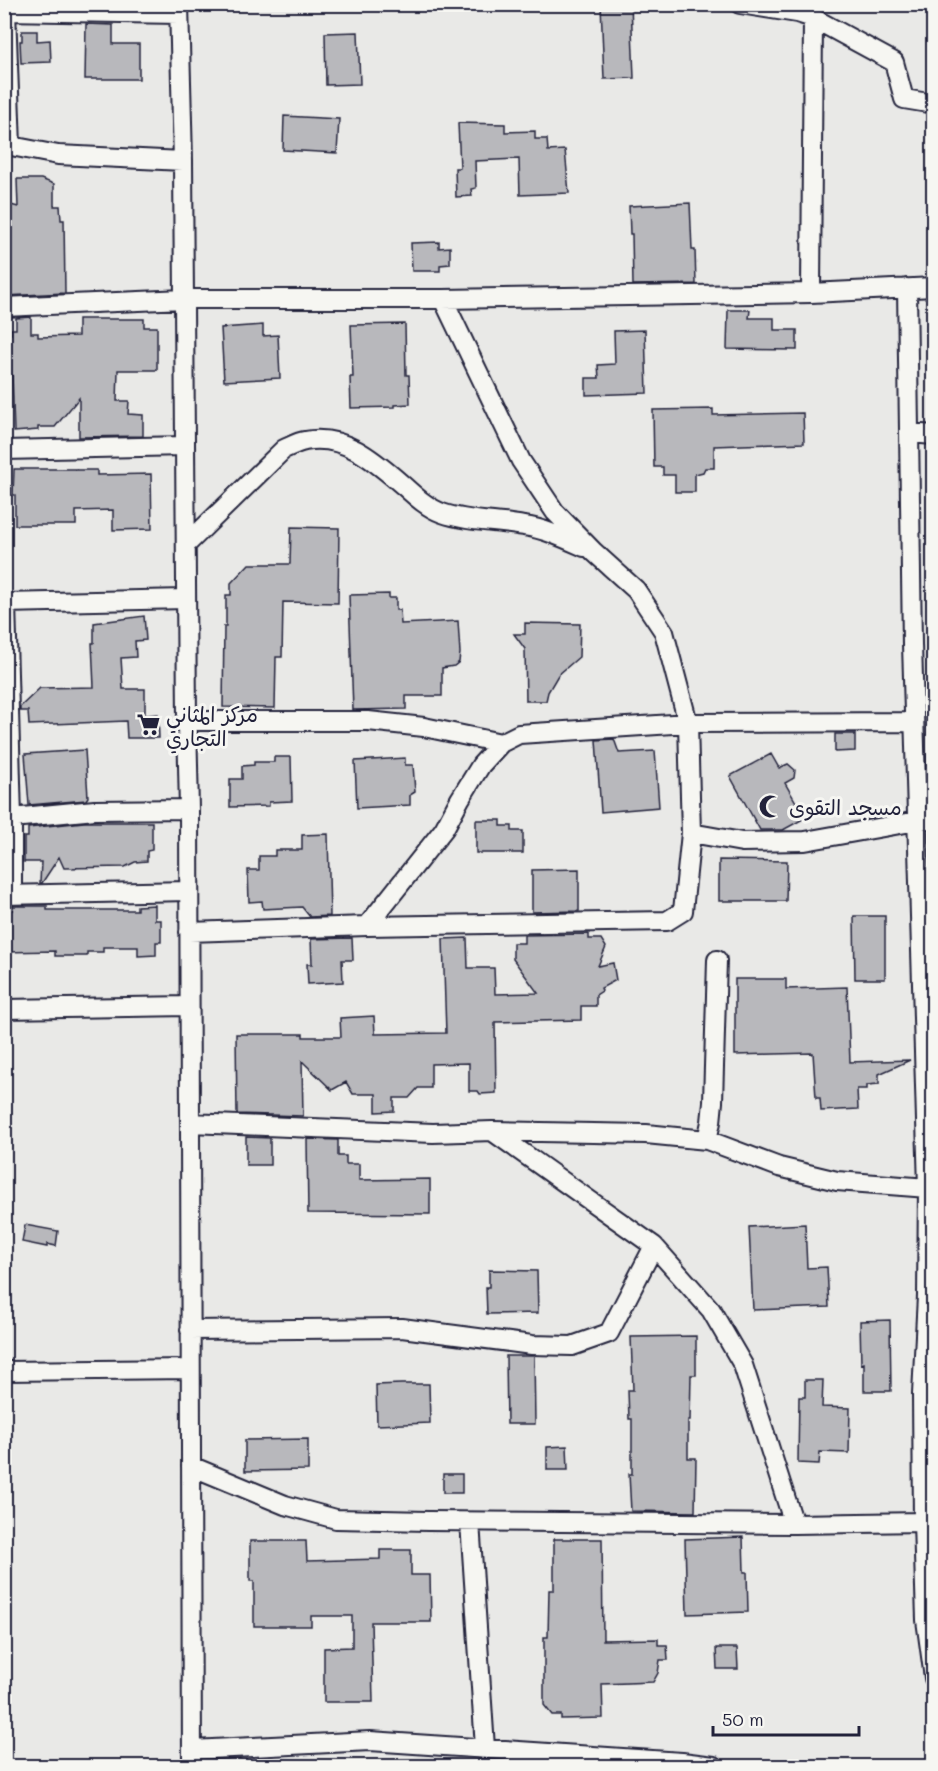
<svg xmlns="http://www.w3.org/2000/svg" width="938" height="1771" font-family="Mali,'Playpen Sans Arabic',sans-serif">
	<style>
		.building { fill: #b8b8bc; stroke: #22223b; stroke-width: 1.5 }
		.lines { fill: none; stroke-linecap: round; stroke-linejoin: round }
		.minor-casing { stroke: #22223b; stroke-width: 22 }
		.minor { stroke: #f6f6f2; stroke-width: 18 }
		.labels { text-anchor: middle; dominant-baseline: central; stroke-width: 6; stroke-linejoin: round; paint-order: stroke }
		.poi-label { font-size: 21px; fill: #22223b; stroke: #f6f6f2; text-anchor: start }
	</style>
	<rect width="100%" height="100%" fill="#e9e9e7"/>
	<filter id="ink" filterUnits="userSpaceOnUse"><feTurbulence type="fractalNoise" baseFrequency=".0167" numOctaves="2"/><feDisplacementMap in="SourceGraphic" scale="12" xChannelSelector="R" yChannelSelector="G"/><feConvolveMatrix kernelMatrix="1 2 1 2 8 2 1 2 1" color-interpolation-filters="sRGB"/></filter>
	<g filter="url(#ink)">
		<path class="building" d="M601 4H631L634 78 604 79Z
			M86 24 113 25V44H139V79H85Z
			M22 31H37V41L50 40 51 62 21 63 20 41H22Z
			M358 32 360 84 326 85 325 33Z
			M284 116 339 119 337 153 283 150Z
			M458 123 505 124V132L535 131V139H547L548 151 565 150 569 193 520 195 519 159 475 161 476 188 471 189 472 196 456 197 455 168H460Z
			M17 179H41L54 184V206H60L61 220H64L65 293 4 296V203L18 207Z
			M690 203 692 250H695L696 284 633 285 632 234H630L629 206Z
			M439 242V248L450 247V264L440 265V271H412L411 243Z
			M728 310H750L749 318H774V330H797V350L727 349Z
			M31 317V333H38V337L78 336V319H144V327H157V370H118L117 401H129L128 414 143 415V436L79 437V398L55 427H38V430L14 432 12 375H4V334H11V329H16V318Z
			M405 324 406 375H409L410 404 395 405V407L351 408 350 377H353L351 325Z
			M263 325V336L278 335 280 378 224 381 221 328Z
			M645 330 647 393 586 395V378H599L598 365 615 364 614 331Z
			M713 409V415L803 413 804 443 714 446V468H705L703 472 695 474V492H675V475H663V467H654L653 410Z
			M14 469H76V470H97V475L151 474 152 529 113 530V510L76 511V525H15V495H13Z
			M291 527 339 528 338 603 283 602 282 657H276L275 708 223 707 224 626H226V595H231V583L249 564H290Z
			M389 594V598H396V610H400L401 624 458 621 460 653 459 662 454 666 442 668V696H406V709L353 710 349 595Z
			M144 616 146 640 135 641 136 657 121 658 123 689H145V715L158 714 159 738H127L126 721 29 725 28 711H20V707L40 688 94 687 92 643H94V623Z
			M525 623 580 624 579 657 558 675 548 692 546 701H526L525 649 514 634H525Z
			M835 734H855V751L835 752Z
			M614 739 619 753 655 751 659 807 601 812 596 740Z
			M85 750 88 797 86 800 29 805 25 754Z
			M771 754 779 768 788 764 795 770 794 778 785 783 805 818 783 830H760L730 776Z
			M274 757H291L292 801 269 802V806L230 807V779H242V766L254 765V762H274Z
			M405 758V765H413L415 792 410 795V805L357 808 355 761Z
			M476 820H501V826H512V831H523V853H476Z
			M84 822H152V850L147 851V861L135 862 125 867 64 868 59 857 42 883H40L41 862H24V837H28V828Z
			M328 834 330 916 310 917 302 907 263 909 262 901 249 902 248 870H259V856H275V850H302V835Z
			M719 860 787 861 786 901H719Z
			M579 869V911L532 912V870Z
			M155 905V920H161V942H156V955L138 956V947H103V952H87V956H55V951L4 952V910H13V906H47V910H137V906Z
			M854 916H885V979H855Z
			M589 934V939H601L606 947 598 966 613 963 616 980 601 988 602 991 596 995V1006H581V1020L495 1022 496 1093 480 1094 478 1091H469V1063L431 1064V1088H418L409 1098H394V1111L376 1112V1094H353L346 1082 332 1090 302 1061 303 1116 237 1114 236 1034H303V1037H341L340 1018 374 1016 375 1034 446 1033 443 939 467 938 468 968H494L495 994 538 993 513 959V943H524V935Z
			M352 938 353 960H342L343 982 308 984 307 964H312L311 939Z
			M735 979H786V989L847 987 850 1062 910 1060 879 1074V1084L867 1085V1089H857L858 1109 821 1111 820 1098H816L813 1053 735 1055Z
			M246 1137 270 1138V1165H246Z
			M307 1139 338 1140V1156H346V1164H359V1180L430 1179V1214L308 1213Z
			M805 1224 807 1268 827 1267 829 1307 753 1310 749 1227Z
			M25 1225 58 1231 56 1246 47 1244V1247L22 1242Z
			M489 1270 537 1271 538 1313 487 1314 486 1287H489Z
			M890 1320 891 1391H864V1363L861 1364 860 1321Z
			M696 1336V1375H691L690 1420H688V1458H696L695 1512 631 1511 629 1474H632V1419H629L628 1390H633L631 1337Z
			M506 1356H534L535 1424H507Z
			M805 1380H823L822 1407 850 1408 849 1453 820 1452 819 1464 798 1463 799 1397H805Z
			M401 1384H429L430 1423 377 1425 376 1385Z
			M308 1439V1470L245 1471V1440Z
			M567 1446 568 1470H547V1447Z
			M443 1474H462V1493H443Z
			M743 1537 744 1572H747L748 1612 687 1614 685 1539Z
			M554 1539H602L603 1640 658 1639V1645H667L668 1660H660L658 1673 653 1682 602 1684 603 1718 561 1719V1715H552L544 1705V1637H548L549 1590H554Z
			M250 1541H306L307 1561 380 1559V1550H411V1575H430L431 1622H371L373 1702H324V1648L352 1647V1616H311V1626H254V1581H250Z
			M716 1648H737L738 1669H717Z"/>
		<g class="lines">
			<defs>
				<path id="minor" d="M179 4 183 161 187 721 189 809 192 1766
					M740 4 797 13 813 18 894 62 904 99 934 104
					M4 11 179 14
					M6 11 11 146
					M4 147 11 146 58 155 183 161
					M907 288 912 644 928 1188 927 1296 922 1394 923 1522 926 1620 934 1678
					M811 293 813 18
					M4 307 184 299H443L811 293 934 287
					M909 433 934 435
					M4 450 185 446
					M186 545 284 449C291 446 298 442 305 441 345 433 377 463 405 487 416 497 428 508 442 513 468 522 497 521 524 526 545 529 564 538 584 547
					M4 603 186 599
					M6 603 12 818V895
					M187 721H368L424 727 501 743
					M12 818 95 810 189 809
					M691 833 742 842 805 841 934 818
					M4 895 188 891
					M367 926 444 829 460 799 481 765 501 743 519 734 688 723 914 722
					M189 932 367 926 667 921 683 911 691 833 688 723 664 632 636 590 594 552 555 512 521 461 443 299
					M4 1009 189 1006
					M190 1123 433 1133 492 1131 646 1134 707 1140 711 1122 713 1102 717 960
					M707 1140 779 1167 837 1181 928 1188
					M654 1246 711 1310 743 1365 794 1524
					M190 1330 402 1328 532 1345 572 1346 609 1333 654 1246 492 1131
					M4 1371 190 1369
					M191 1466 285 1505 336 1519 428 1521 794 1524 923 1522
					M470 1522 485 1748
					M192 1750 370 1741 682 1762 714 1766"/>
			</defs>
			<use href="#minor" class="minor-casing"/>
			<use href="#minor" class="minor"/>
		</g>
	</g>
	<defs>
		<symbol id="supermarket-bare" viewBox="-9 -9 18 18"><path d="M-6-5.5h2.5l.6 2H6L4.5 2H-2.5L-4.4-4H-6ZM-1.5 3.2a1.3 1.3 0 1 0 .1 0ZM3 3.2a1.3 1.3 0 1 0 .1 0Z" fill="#22223b" stroke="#f6f6f2" stroke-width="2.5" paint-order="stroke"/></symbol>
		<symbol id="mosque-bare" viewBox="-9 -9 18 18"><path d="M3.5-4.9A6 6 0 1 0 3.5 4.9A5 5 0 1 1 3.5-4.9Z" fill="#22223b" stroke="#f6f6f2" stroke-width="2.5" paint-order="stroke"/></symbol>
	</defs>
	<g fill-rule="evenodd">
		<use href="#supermarket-bare" x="132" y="708" width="33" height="33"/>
		<use href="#mosque-bare" x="754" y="790" width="33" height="33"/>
	</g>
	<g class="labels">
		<g class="poi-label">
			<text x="166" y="713">مركز المثاني<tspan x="166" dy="24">التجاري</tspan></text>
			<text x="789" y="806">مسجد التقوى</text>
		</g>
	</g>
	<rect width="938" height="1771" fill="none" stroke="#f6f6f2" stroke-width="24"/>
	<rect x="12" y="12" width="914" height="1747" fill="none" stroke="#22223b" stroke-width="2" filter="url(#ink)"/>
	<path d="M713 1726v9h146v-9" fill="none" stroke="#22223b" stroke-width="3"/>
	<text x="722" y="1726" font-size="18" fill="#22223b" stroke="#f6f6f2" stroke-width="4.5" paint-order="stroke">50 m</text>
</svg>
